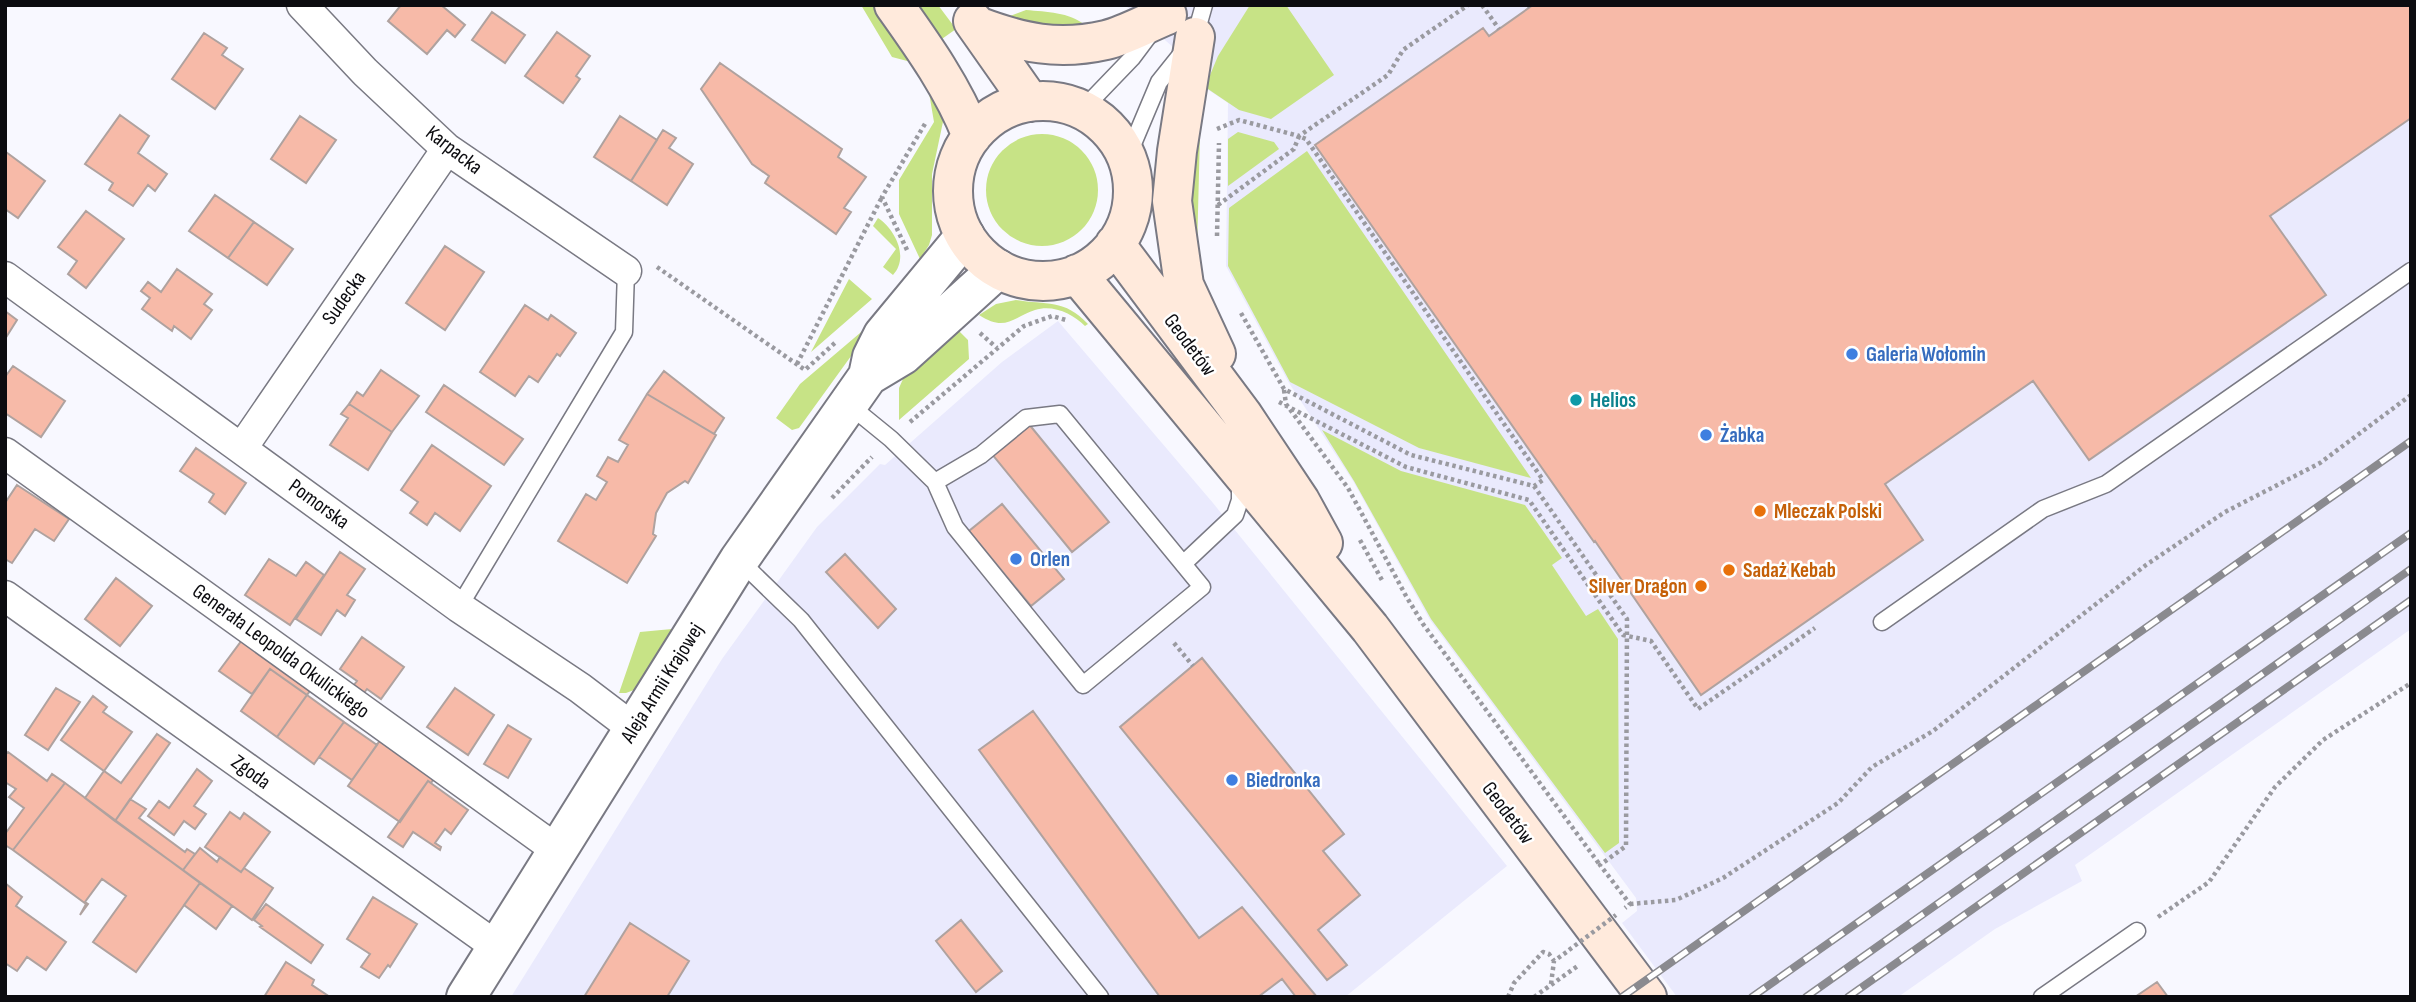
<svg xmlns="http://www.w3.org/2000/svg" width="2416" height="1002" font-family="'Sofia Sans Condensed',sans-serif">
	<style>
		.built { fill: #eaeafd }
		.green { fill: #c7e386 }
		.building { fill: #f7baa8; stroke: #afa29f; stroke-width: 2 }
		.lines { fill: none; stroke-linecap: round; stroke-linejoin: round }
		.service-casing { stroke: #797983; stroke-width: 19 }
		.minor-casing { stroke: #797983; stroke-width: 33 }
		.tertiary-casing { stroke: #797983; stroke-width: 42 }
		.secondary-casing { stroke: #797983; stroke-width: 42 }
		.path { stroke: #9a9aa0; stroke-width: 4.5; stroke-dasharray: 3.5 3.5; stroke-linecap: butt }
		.service { stroke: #fff; stroke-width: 16 }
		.minor { stroke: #fff; stroke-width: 30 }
		.tertiary { stroke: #fff; stroke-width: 38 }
		.secondary { stroke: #ffeadc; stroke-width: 38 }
		.rail-casing { stroke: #8a8a8f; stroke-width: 8 }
		.rail { stroke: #fff; stroke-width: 5; stroke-dasharray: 16; stroke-linecap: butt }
		.path-bridge { stroke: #9a9aa0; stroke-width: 4.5; stroke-dasharray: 3.5 3.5; stroke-linecap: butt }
		.shop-dot { fill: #3f7fe0; stroke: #fff; stroke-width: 2.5 }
		.culture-dot { fill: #0f9aa8; stroke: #fff; stroke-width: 2.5 }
		.food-dot { fill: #e8710a; stroke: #fff; stroke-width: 2.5 }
		.labels { text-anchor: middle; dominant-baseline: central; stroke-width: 5; stroke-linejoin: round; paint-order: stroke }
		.street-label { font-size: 21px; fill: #0c0c10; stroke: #fff }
		.shop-label { font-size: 21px; font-weight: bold; fill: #366cbe; stroke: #fff; text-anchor: start }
		.culture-label { font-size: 21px; font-weight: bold; fill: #0d838f; stroke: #fff; text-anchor: start }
		.food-label { font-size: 21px; font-weight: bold; fill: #c56008; stroke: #fff; text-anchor: start }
	</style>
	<rect width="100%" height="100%" fill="#f8f8ff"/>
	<path class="built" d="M1125 5H2411V629L2075 865 2082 881 1995 929 1898 997H1677L1622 923 1637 911 1636 898 1430 620 1353 481 1289 383 1226 266 1228 103 1204 87 1207 77Z
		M1058 321 1213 503 1507 866 1345 997H511L722 659 817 527 880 464 885 465 1002 362Z"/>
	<path class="green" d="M861 5H876L911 62 892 57Z
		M912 5H938L956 29 939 41Z
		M1250 5H1286L1334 75 1271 119 1239 110 1205 87 1218 56Z
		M1026 10C1047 12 1069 12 1085 25 1063 32 1030 27 1010 16Z
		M927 81 944 117 932 174V235L929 245 920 259 899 214V180L934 122Z
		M1199 129 1200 133 1197 252 1187 188Z
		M1238 132 1274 142 1279 149 1228 186V139Z
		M986 190a56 56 0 1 1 112 0a56 56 0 1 1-112 0Z
		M1307 151 1531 478 1419 448 1290 382 1228 266 1229 208Z
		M878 218C896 230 909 258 893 275L883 267 896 249 873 226Z
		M849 279 872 299 811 352Z
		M1016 300C1046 305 1065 299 1088 324L1085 326C1073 314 1053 304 1035 310 1012 318 1005 332 979 315L996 304Z
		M880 316 799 428 792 430 776 418 800 384Z
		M956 328 968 340 969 359 899 420V388L903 379Z
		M1322 430 1401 471 1525 505 1562 558 1552 565 1586 616 1598 609 1618 639 1619 843 1605 853 1431 619 1354 481Z
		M672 629 634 690 626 693H619L640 632Z"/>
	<path class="building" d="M401 5H441L465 25 455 37 447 30 427 54 388 21Z
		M1533 5H2411V118L2270 216 2326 295 2089 460 2033 381 1885 484 1923 540 1701 695 1595 541 1594 542 1315 145 1483 28 1489 36Z
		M492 12 525 35 505 63 472 40Z
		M557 32 590 56 576 76 580 79 563 103 525 76Z
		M204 33 227 48 222 55 243 69 215 109 172 79Z
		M720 63 842 149 838 157 866 177 844 208 851 212 836 234 765 183 769 176 752 164 701 89Z
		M120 115 149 136 138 153 167 174 155 191 148 185 133 206 109 190 113 183 85 164Z
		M300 116 336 140 306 183 271 159Z
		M620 116 657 140 631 181 594 157Z
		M663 130 676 138 669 148 693 164 667 205 631 181Z
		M6 152 45 181 18 218 5 209Z
		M215 195 254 222 228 258 189 231Z
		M86 211 124 239 86 288 68 274 77 261 58 247Z
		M254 222 293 249 267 285 228 258Z
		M445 246 484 272 445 330 406 303Z
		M177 269 212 294 204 304 212 310 191 339 174 326 172 331 142 309 150 298 141 291 148 282 161 292Z
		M525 305 548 320 551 315 576 333 560 356 557 354 538 382 529 376 515 396 480 372Z
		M5 311 17 320 5 339Z
		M13 366 65 401 41 437 5 413V377Z
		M381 370 419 396 392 432 349 404 357 392 363 396Z
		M664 371 724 418 714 434 647 394Z
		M444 385 523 439 504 465 426 412Z
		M647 394 716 435 688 483 685 481 667 493 656 513 653 534 656 536 627 583 558 541 586 494 596 500 607 482 597 476 608 457 618 462 628 445 619 440Z
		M349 404 392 432 368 470 330 445 348 418 341 414Z
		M1028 423 1109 522 1072 552 991 453Z
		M432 445 491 486 460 531 435 513 427 525 410 513 418 502 401 490Z
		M196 448 246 483 225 514 209 502 214 494 180 471Z
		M17 485 69 519 54 541 35 529 12 563 5 559V503Z
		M1002 504 1064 579 1031 606 969 531Z
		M340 552 365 569 347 595 355 600 345 616 337 610 321 635 296 619Z
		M845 554 896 609 878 628 826 572Z
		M269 559 296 576 306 562 324 575 290 625 245 595Z
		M116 578 152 606 120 646 85 619Z
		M248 632 316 682 307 695 270 669 252 694 219 671Z
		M362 637 404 667 381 699 367 689 360 698 350 690 357 681 340 669Z
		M1202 658 1344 834 1323 851 1360 895 1318 930 1347 965 1327 980 1120 727Z
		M270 669 307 695 277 737 241 711Z
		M56 688 80 702 48 750 25 735Z
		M455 688 494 715 468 755 427 727Z
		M307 695 344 722 314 764 277 737Z
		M93 696 107 707 103 712 132 732 104 771 61 740Z
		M1033 711 1199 938 1242 907 1317 997H1296L1282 979 1258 997H1160L979 750Z
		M344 722 377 745 352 780 319 757Z
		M508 725 531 739 508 778 484 764Z
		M157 734 170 743 115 821 85 798 104 771 121 783Z
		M381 739 435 777 431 783 428 781 400 822 348 786Z
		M8 752 47 781 52 774 65 783 13 850 5 845V834L24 808 9 797 16 789 5 782V755Z
		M197 769 212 781 194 806 206 814 195 829 184 821 174 835 148 816 159 801 169 808Z
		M428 781 468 810 451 834 445 829 435 843 441 847 440 850 413 832 403 847 388 837Z
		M65 783 200 883 136 972 93 942 126 896 102 879 85 902 88 904 80 915 86 904 13 850Z
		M130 799 146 809 139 818 185 852 187 849 195 854 183 870 115 821Z
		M230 812 240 819 244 813 270 832 241 872 205 847Z
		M200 848 217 862 220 857 241 872 244 868 273 888 252 920 183 870Z
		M5 883 22 897 16 906 66 942 46 970 27 957 17 971 5 963Z
		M200 883 232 906 216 929 184 905Z
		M373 897 417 924 390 967 388 965 379 978 361 967 370 954 347 939Z
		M266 904 323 945 311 963 260 927 262 926 254 920Z
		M961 920 1002 971 976 992 936 941Z
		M630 923 689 961 667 997H584Z
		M286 962 314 980 312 985 330 997H264Z
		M2157 982 2168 997H2135Z"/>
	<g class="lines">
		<defs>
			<path id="service" d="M1082 110 1132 58 1150 34
				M1127 158 1159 82 1195 37 1204 5
				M848 404 891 439 935 482 955 527 1083 685 1202 587 1060 414 1026 418 981 455 935 482
				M739 560 801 620 1100 997
				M1183 564 1235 515 1240 500V482
				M459 607 624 332 626 271
				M1882 622 2043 509 2106 484 2411 271
				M2042 997 2137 931"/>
			<path id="minor" d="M302 5 365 72 447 149 626 271
				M5 277 459 607 580 688 634 729
				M242 448 447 149
				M5 453 557 850
				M5 596 497 947"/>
			<path id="tertiary" d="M868 376 903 355 998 269
				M466 997 739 560 868 376 872 357 883 335 965 236"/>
			<path id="secondary" d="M894 5C924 47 953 88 972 136
				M973 21 1030 102
				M977 26C1022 43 1058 51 1106 40 1126 35 1147 23 1167 15
				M1195 37 1177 151 1172 201 1184 285 1216 354
				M953 191a90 90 0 1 1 180 0a90 90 0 1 1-180 0Z
				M1115 244 1242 414 1300 501 1323 543
				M1077 274 1370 628 1647 997"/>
		</defs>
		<use href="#service" class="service-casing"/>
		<use href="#minor" class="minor-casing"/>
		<use href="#tertiary" class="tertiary-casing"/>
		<use href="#secondary" class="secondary-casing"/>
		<path class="path" d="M1482 5 1499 29
			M1528 5 1530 7
			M1217 129 1239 120 1299 136 1388 75 1403 50 1468 5
			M1218 205 1294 149 1299 136 1306 139 1543 480 1534 486
			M1217 236 1219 143
			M907 250 882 197 926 122
			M657 267 805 370 837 341
			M1241 313 1284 389 1411 455 1534 486 1627 619 1626 846 1600 865 1630 904 1625 908
			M980 333 997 348
			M797 364 882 197
			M1284 390 1286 404 1348 488 1406 596 1423 624 1600 865
			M1279 402 1406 467 1529 500 1623 635 1651 641 1698 709 1815 628
			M910 422 1024 326 1052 316 1066 320
			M832 498 872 457
			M1360 540 1383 582
			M1174 643 1193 666
			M1630 904 1676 900 1723 878 1838 803 1872 767 1933 731 2146 565 2225 512 2320 463 2411 395
			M2158 917 2209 882 2275 787 2323 740 2411 683
			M1551 984 1554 961 1568 951
			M1508 997 1514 983 1543 952 1549 954 1554 961
			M1534 997 1579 965"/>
		<use href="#service" class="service"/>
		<use href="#minor" class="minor"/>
		<use href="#tertiary" class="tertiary"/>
		<use href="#secondary" class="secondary"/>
		<defs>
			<path id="rail" d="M1622 997 2411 441
				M1752 997 2411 533
				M1806 997 2411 569
				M1848 997 2411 600"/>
		</defs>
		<use href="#rail" class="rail-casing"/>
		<use href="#rail" class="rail"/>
		<path class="path-bridge" d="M1569 950 1616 915"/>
	</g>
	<g class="shop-dot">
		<circle cx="1852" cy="354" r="7"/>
		<circle cx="1706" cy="435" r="7"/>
		<circle cx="1016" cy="559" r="7"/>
		<circle cx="1232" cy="780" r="7"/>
	</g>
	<circle class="culture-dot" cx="1576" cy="400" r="7"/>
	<g class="food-dot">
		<circle cx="1760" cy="511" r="7"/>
		<circle cx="1729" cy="570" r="7"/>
		<circle cx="1701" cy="586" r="7"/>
	</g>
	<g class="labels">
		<g class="street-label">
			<text transform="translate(454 150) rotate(38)">Karpacka</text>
			<text transform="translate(344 298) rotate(-55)">Sudecka</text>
			<text transform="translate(1190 345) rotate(53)">Geodetów</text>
			<text transform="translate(319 504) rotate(36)">Pomorska</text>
			<text transform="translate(281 651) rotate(36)">Generała Leopolda Okulickiego</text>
			<text transform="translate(662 683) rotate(-58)">Aleja Armii Krajowej</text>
			<text transform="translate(251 772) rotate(36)">Zgoda</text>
			<text transform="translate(1508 813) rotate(53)">Geodetów</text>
		</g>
		<g class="shop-label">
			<text x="1866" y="354">Galeria Wołomin</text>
			<text x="1720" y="435">Żabka</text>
			<text x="1030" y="559">Orlen</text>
			<text x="1246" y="780">Biedronka</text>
		</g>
		<g class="culture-label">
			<text x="1590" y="400">Helios</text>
		</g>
		<g class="food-label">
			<text x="1774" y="511">Mleczak Polski</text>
			<text x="1743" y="570">Sadaż Kebab</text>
			<text x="1687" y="586" text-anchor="end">Silver Dragon</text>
		</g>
	</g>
	<rect width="2416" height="1002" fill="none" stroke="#0c0c10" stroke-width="14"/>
</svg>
